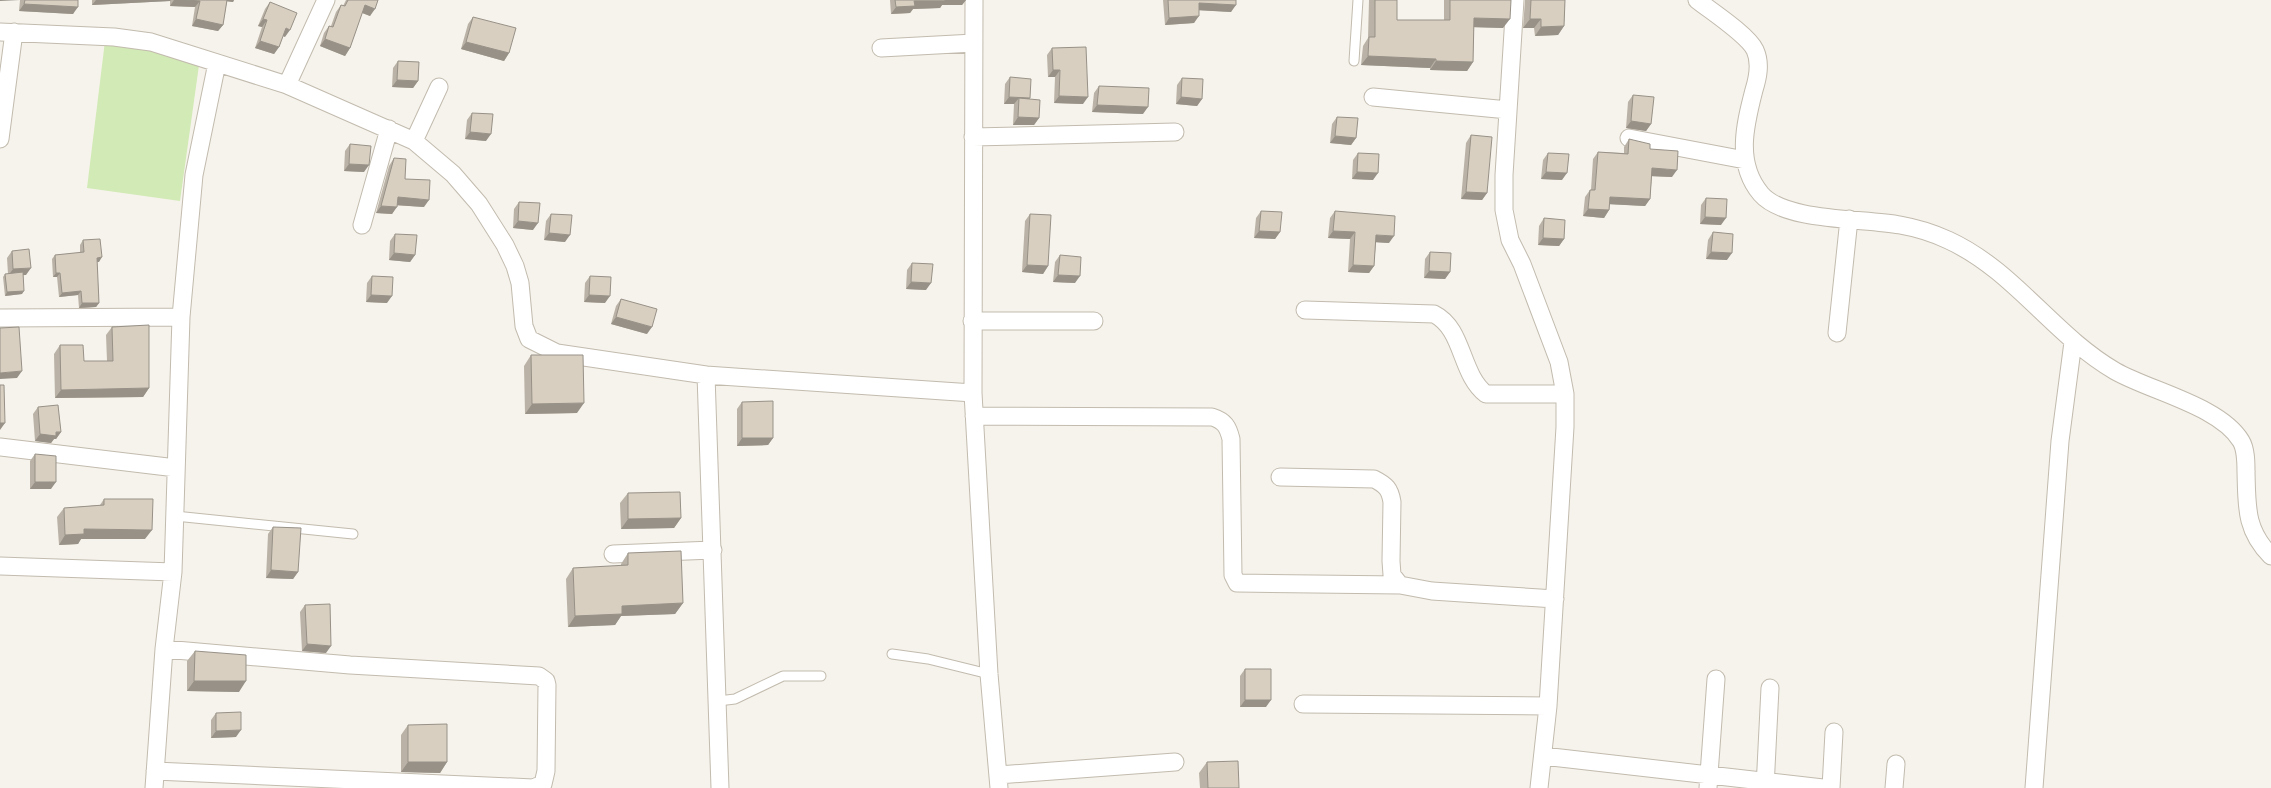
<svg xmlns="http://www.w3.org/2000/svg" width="2271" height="788" font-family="'Open Sans',sans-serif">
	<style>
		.green { fill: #d2eab5 }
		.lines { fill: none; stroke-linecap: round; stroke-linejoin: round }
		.lane-casing { stroke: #c2bbae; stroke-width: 11 }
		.street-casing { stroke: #c2bbae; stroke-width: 19 }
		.lane { stroke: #fff; stroke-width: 9 }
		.street { stroke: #fff; stroke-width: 17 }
		.wall { fill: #bab2a6 }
		.shaded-wall { fill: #979187 }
		.building { fill: #d8cfc1; stroke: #979187 }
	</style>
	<rect width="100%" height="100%" fill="#f6f3ec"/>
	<path class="green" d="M105 41 200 58 180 201 87 188Z"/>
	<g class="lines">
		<defs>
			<path id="lane" d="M1354 61 1358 0
				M175 516 353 534
				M892 654 928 659 989 674
				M718 701 735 699 783 676H821"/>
			<path id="street" d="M974 0 973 393 989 674 999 788
				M1515 0 1504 175V210L1510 240 1522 264 1559 362 1565 394V427L1548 706 1539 788
				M1697 0C1711 11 1748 35 1755 50 1761 63 1758 77 1754 90 1745 125 1735 163 1761 194 1785 222 1864 218 1900 225 1917 228 1933 233 1948 240 2014 270 2053 335 2115 371 2150 391 2220 406 2241 441 2246 449 2246 463 2246 472 2247 506 2245 530 2271 556
				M0 32 114 37 151 42 287 85 414 141 453 174 479 204 505 245 515 266 520 283 524 326 529 339 557 353 706 375 720 788
				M881 48 974 43
				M287 85 326 0
				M1373 97 1508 110
				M973 137 1175 132
				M1629 138 1745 160
				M0 139 14 32
				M414 141 439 87
				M362 225 389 129
				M1305 310 1434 314C1464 329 1460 374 1486 394H1565
				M0 318 181 317
				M972 321H1094
				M1837 333 1849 219
				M706 375 973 393
				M974 416 1212 417C1225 421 1228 427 1231 439L1233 575 1237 583 1400 585
				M0 447 176 468
				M1280 477 1374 479C1386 485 1390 489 1392 502L1391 561 1392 575 1400 585 1432 591 1555 599
				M613 554 713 550
				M0 566 173 572
				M1303 704 1548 706
				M1543 756 1823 788
				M155 771 533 788 543 784 546 771 547 685 546 681 539 676 350 665 164 649
				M998 775 1175 762
				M154 788 164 649 173 572 181 317 194 175 217 63
				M1708 788 1716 679
				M1765 788 1770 688
				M1831 788 1834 732
				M1894 788 1896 764
				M2034 788 2060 441 2073 342"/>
		</defs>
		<use href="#lane" class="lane-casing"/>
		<use href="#street" class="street-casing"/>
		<use href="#lane" class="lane"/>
		<use href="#street" class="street"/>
	</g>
	<path class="wall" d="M0 0H78L73 14 19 11 20 0Z
		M92 0H234L233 2 227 1 223 25 218 31 192 26 195 7 170 6V1L92 5Z
		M346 0H378L370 16 362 13 350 48 345 56 320 46 324 33 329 26H331L336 12 341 5 343 6Z
		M890 0H966L962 5H942L940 8 913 9 910 13 891 14Z
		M1163 0H1236L1231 12 1199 10 1194 23 1165 25Z
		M1369 0H1397V20H1444V0H1511L1503 28 1474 27 1473 62 1467 71 1430 70V68L1361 65 1363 46 1368 38Z
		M1525 0H1565L1564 26 1558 35 1535 36 1534 28H1523Z
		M270 2 285 37 283 36 279 47 274 54 255 48 262 27 258 26 265 9Z
		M473 17 509 53 504 61 461 49 468 24Z
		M1052 48 1083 104 1054 103 1055 77H1048L1047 55Z
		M398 61 418 81 413 88 392 87 393 68Z
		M1010 77 1029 99 1039 118 1034 125H1013L1014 104H1004L1005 84Z
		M1182 78 1202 99 1197 106 1176 104 1177 85Z
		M1099 86 1143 114 1092 112 1094 93Z
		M1633 95 1651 124 1646 131 1626 128 1628 102Z
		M472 113 486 141 465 139 467 120Z
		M1337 117 1356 138 1351 145 1330 143 1332 124Z
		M1471 135 1487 193 1482 200 1461 199 1466 143Z
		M1629 139 1650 149 1672 177 1652 176 1650 199 1645 206 1610 204 1609 210 1604 218 1583 216 1585 197 1590 190H1591L1593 159 1598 152 1624 153V147Z
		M350 144 364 172 344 171 345 151Z
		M1358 153 1373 180 1352 179 1353 160Z
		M1548 153 1562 180 1541 179 1543 160Z
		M394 158 405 179 424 207 397 205 392 214 376 213 389 166Z
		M1706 198 1721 225 1700 224 1701 205Z
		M519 202 533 230 513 228 514 209Z
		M1261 211 1280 232 1275 239 1254 238 1256 218Z
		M1335 211 1389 243 1376 242 1374 266 1369 273 1348 272 1350 239 1328 238 1330 218Z
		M551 214 565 242 544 240 546 221Z
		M1030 214 1048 266 1043 274 1022 272 1025 221Z
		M1544 218 1564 239 1559 246 1538 245 1539 226Z
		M1713 232 1727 260 1706 259 1708 240Z
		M395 234 415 255 410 262 389 260 390 241Z
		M83 240 99 262H97L99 303 96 307 79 308 78 295 59 297 57 277H53L52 259 55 255 80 253V245Z
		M12 251 26 275H23L22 294 5 296 3 277 5 274H8L7 258Z
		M1430 252 1450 272 1445 279 1424 278 1425 259Z
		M1060 255 1075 283 1053 282 1055 262Z
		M912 263 926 290 906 289 907 270Z
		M372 276 387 303 366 302 367 283Z
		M590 276 605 303 584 302 585 283Z
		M621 299 647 334 611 324 616 306Z
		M112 327 149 388 143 397 55 398 54 354 60 345 84 361H107L106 335Z
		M531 355 577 413 525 414 524 366Z
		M742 402 773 438 768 445 737 446V409Z
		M38 407 61 432 56 439H54L51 443 35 441 33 414Z
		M35 454 51 489H30V461Z
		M628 493 681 518 674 528 621 529 620 503Z
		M104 499 145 539H81L78 544 59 545 57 517 64 508 100 505Z
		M273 527 298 572 293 579 266 578 268 534Z
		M628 553 683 603 675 614 621 616 615 625 568 627 566 579 573 568 621 566V564Z
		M305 605 326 653 302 651 300 612Z
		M195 651 239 692 187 691V661Z
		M1245 669 1266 707H1240V676Z
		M216 713 236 737 211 738V720Z
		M408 725 447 762 440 773 401 772V735Z
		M1207 762 1239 788H1200L1199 773Z"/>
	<path class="shaded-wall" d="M0 0H20L0 1Z
		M96 0H171L170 1 92 5Z
		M174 0H185L200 1 195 7 170 6Z
		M225 0H234L233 2 224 1Z
		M944 0H966L962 5H942L940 8 913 9 910 13 891 14 896 7 914 1Z
		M1199 3 1236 5 1231 12 1194 10Z
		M24 4 78 7 73 14 19 11Z
		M365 5 375 9 370 16 360 12Z
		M1199 16 1194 23 1165 25 1169 18Z
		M1474 18 1510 19 1503 28 1467 27Z
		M196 19 223 25 218 31 192 26Z
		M263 19 267 20 262 27 258 26Z
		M1530 19H1541L1534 28H1523Z
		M1564 26 1558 35 1535 36 1541 27Z
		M286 28 290 30 285 37 281 35Z
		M325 39 350 48 345 56 320 46Z
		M260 41 279 47 274 54 255 48Z
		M466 42 509 53 504 61 461 49Z
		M1368 56 1436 59 1430 68 1361 65Z
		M1436 61 1473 62 1467 71 1430 70Z
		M1053 70H1060L1055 77H1048Z
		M397 80 418 81 413 88 392 87Z
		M1059 96 1088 97 1083 104 1054 103Z
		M1009 97 1030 98 1025 105 1019 98 1014 104H1004Z
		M1181 97 1202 99 1197 106 1176 104Z
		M1097 105 1148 107 1143 114 1092 112Z
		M1018 117 1039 118 1034 125H1013Z
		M1631 121 1651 124 1646 131 1626 128Z
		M470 132 491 134 486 141 465 139Z
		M1335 136 1356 138 1351 145 1330 143Z
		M349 164 369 165 364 172 344 171Z
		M1652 168 1677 170 1672 177 1647 176Z
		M1357 172 1378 173 1373 180 1352 179Z
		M1546 172 1567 173 1562 180 1541 179Z
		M1466 192 1487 193 1482 200 1461 199Z
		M398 197 429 200 424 207 393 205Z
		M1610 197 1650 199 1645 206 1605 204Z
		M381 206 397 207 392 214 376 213Z
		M1588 209 1609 210 1604 218 1583 216Z
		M1705 217 1726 218 1721 225 1700 224Z
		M518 221 538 223 533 230 513 228Z
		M1259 231 1280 232 1275 239 1254 238Z
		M1333 231 1355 232 1350 239 1328 238Z
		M549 233 570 235 565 242 544 240Z
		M1376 235 1394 236 1389 243 1371 242Z
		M1543 238 1564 239 1559 246 1538 245Z
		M1711 252 1732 253 1727 260 1706 259Z
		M394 253 415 255 410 262 389 260Z
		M102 257 99 262H94L97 258Z
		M1027 265 1048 266 1043 274 1022 272Z
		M1353 265 1374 266 1369 273 1348 272Z
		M31 268 26 275 8 276 13 269Z
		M1429 271 1450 272 1445 279 1424 278Z
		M56 273H60L57 277H53Z
		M1058 275 1080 276 1075 283 1053 282Z
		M911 282 931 283 926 290 906 289Z
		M24 291 22 294 5 296 7 292Z
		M81 291 78 295 59 297 62 293Z
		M371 295 392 296 387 303 366 302Z
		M589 295 610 296 605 303 584 302Z
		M82 303H99L96 307 79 308Z
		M616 317 652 327 647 334 611 324Z
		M22 371 17 378 0 379V373Z
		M149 388 143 397 55 398 61 390Z
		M584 403 577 413 525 414 532 404Z
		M0 423H5L0 430Z
		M61 432 56 439H54L51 443 35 441 40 434Z
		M742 438H773L768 445 737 446Z
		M35 482H56L51 489H30Z
		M681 518 674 528 621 529 628 519Z
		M84 529 152 530 145 539H81L78 544 59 545 65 535Z
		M271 570 298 572 293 579 266 578Z
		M683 603 675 614 621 616 615 625 568 627 575 616 622 606Z
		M307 644 331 646 326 653 302 651Z
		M194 681H246L239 692 187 691Z
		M1245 700H1271L1266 707H1240Z
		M241 730 236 737 211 738 216 731Z
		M408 762H447L440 773 401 772Z"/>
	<path class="building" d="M25 0H78V7L24 4Z
		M185 0H227L223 25 196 19 200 1Z
		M348 0H378L375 9 365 5 350 48 325 39 329 26 333 27 341 5 345 6Z
		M895 0H945V1H914L915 6 896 7Z
		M1168 0H1236V5L1199 3V16L1169 18Z
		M1375 0H1397V20H1450V0H1511L1510 19 1474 18 1473 62 1436 61V59L1368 56 1369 37H1375Z
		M1531 0H1565L1564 26 1541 27V19H1530Z
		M270 2 297 13 290 30 286 28 279 47 260 41 267 20 263 19Z
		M473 17 516 28 509 53 466 42Z
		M1086 47 1088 97 1059 96 1060 70H1053L1052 48Z
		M398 61 419 62 418 81 397 80Z
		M1010 77 1031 79 1030 98 1009 97Z
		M1182 78 1203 79 1202 99 1181 97Z
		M1099 86 1149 88 1148 107 1097 105Z
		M1633 95 1654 97 1651 124 1631 121Z
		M1019 98 1040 100 1039 118 1018 117Z
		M472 113 493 114 491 134 470 132Z
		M1337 117 1358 118 1356 138 1335 136Z
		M1471 135 1492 137 1487 193 1466 192Z
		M1629 139 1650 144V149L1678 151 1677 170 1652 168 1650 199 1610 197 1609 210 1588 209 1590 190H1595L1598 152 1628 154Z
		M350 144 371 146 369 165 349 164Z
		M1358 153 1379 154 1378 173 1357 172Z
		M1548 153 1569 154 1567 173 1546 172Z
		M394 158 406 159 405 179 430 180 429 200 398 197 397 207 381 206Z
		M1706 198 1727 199 1726 218 1705 217Z
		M519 202 540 203 538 223 518 221Z
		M1261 211 1282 212 1280 232 1259 231Z
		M1335 211 1395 216 1394 236 1376 235 1374 266 1353 265 1355 232 1333 231Z
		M551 214 572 215 570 235 549 233Z
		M1030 214 1051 215 1048 266 1027 265Z
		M1544 218 1565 220 1564 239 1543 238Z
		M1713 232 1733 234 1732 253 1711 252Z
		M395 234 417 235 415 255 394 253Z
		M100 239 102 257 97 258 99 303H82L81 291 62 293 60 273H56L55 255 84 252 83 240Z
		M29 249 31 268 13 269 12 251Z
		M1430 252 1451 253 1450 272 1429 271Z
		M1060 255 1081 257 1080 276 1058 275Z
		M912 263 933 264 931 283 911 282Z
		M23 272 24 291 7 292 5 274Z
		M372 276 393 277 392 296 371 295Z
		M590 276 611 277 610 296 589 295Z
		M621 299 657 309 652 327 616 317Z
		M149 325V388L61 390 60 345H83L84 361H113L112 327Z
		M19 327 22 371 0 373V328Z
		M531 355H583L584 403 532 404Z
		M0 385H4L5 423H0Z
		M773 401V438H742V402Z
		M58 405 61 432H56V436L40 434 38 407Z
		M35 454 56 456V482H35Z
		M680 492 681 518 628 519V493Z
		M104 499H153L152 530 84 529V534L65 535 64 508 104 505Z
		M273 527 301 528 298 572 271 570Z
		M681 551 683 603 622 606V614L575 616 573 568 628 565V553Z
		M330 604 331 646 307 644 305 605Z
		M195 651 246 655V681H194Z
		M1245 669H1271V700H1245Z
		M241 712V730L216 731V713Z
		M447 724V762H408V725Z
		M1238 761 1239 788H1208L1207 762Z"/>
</svg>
